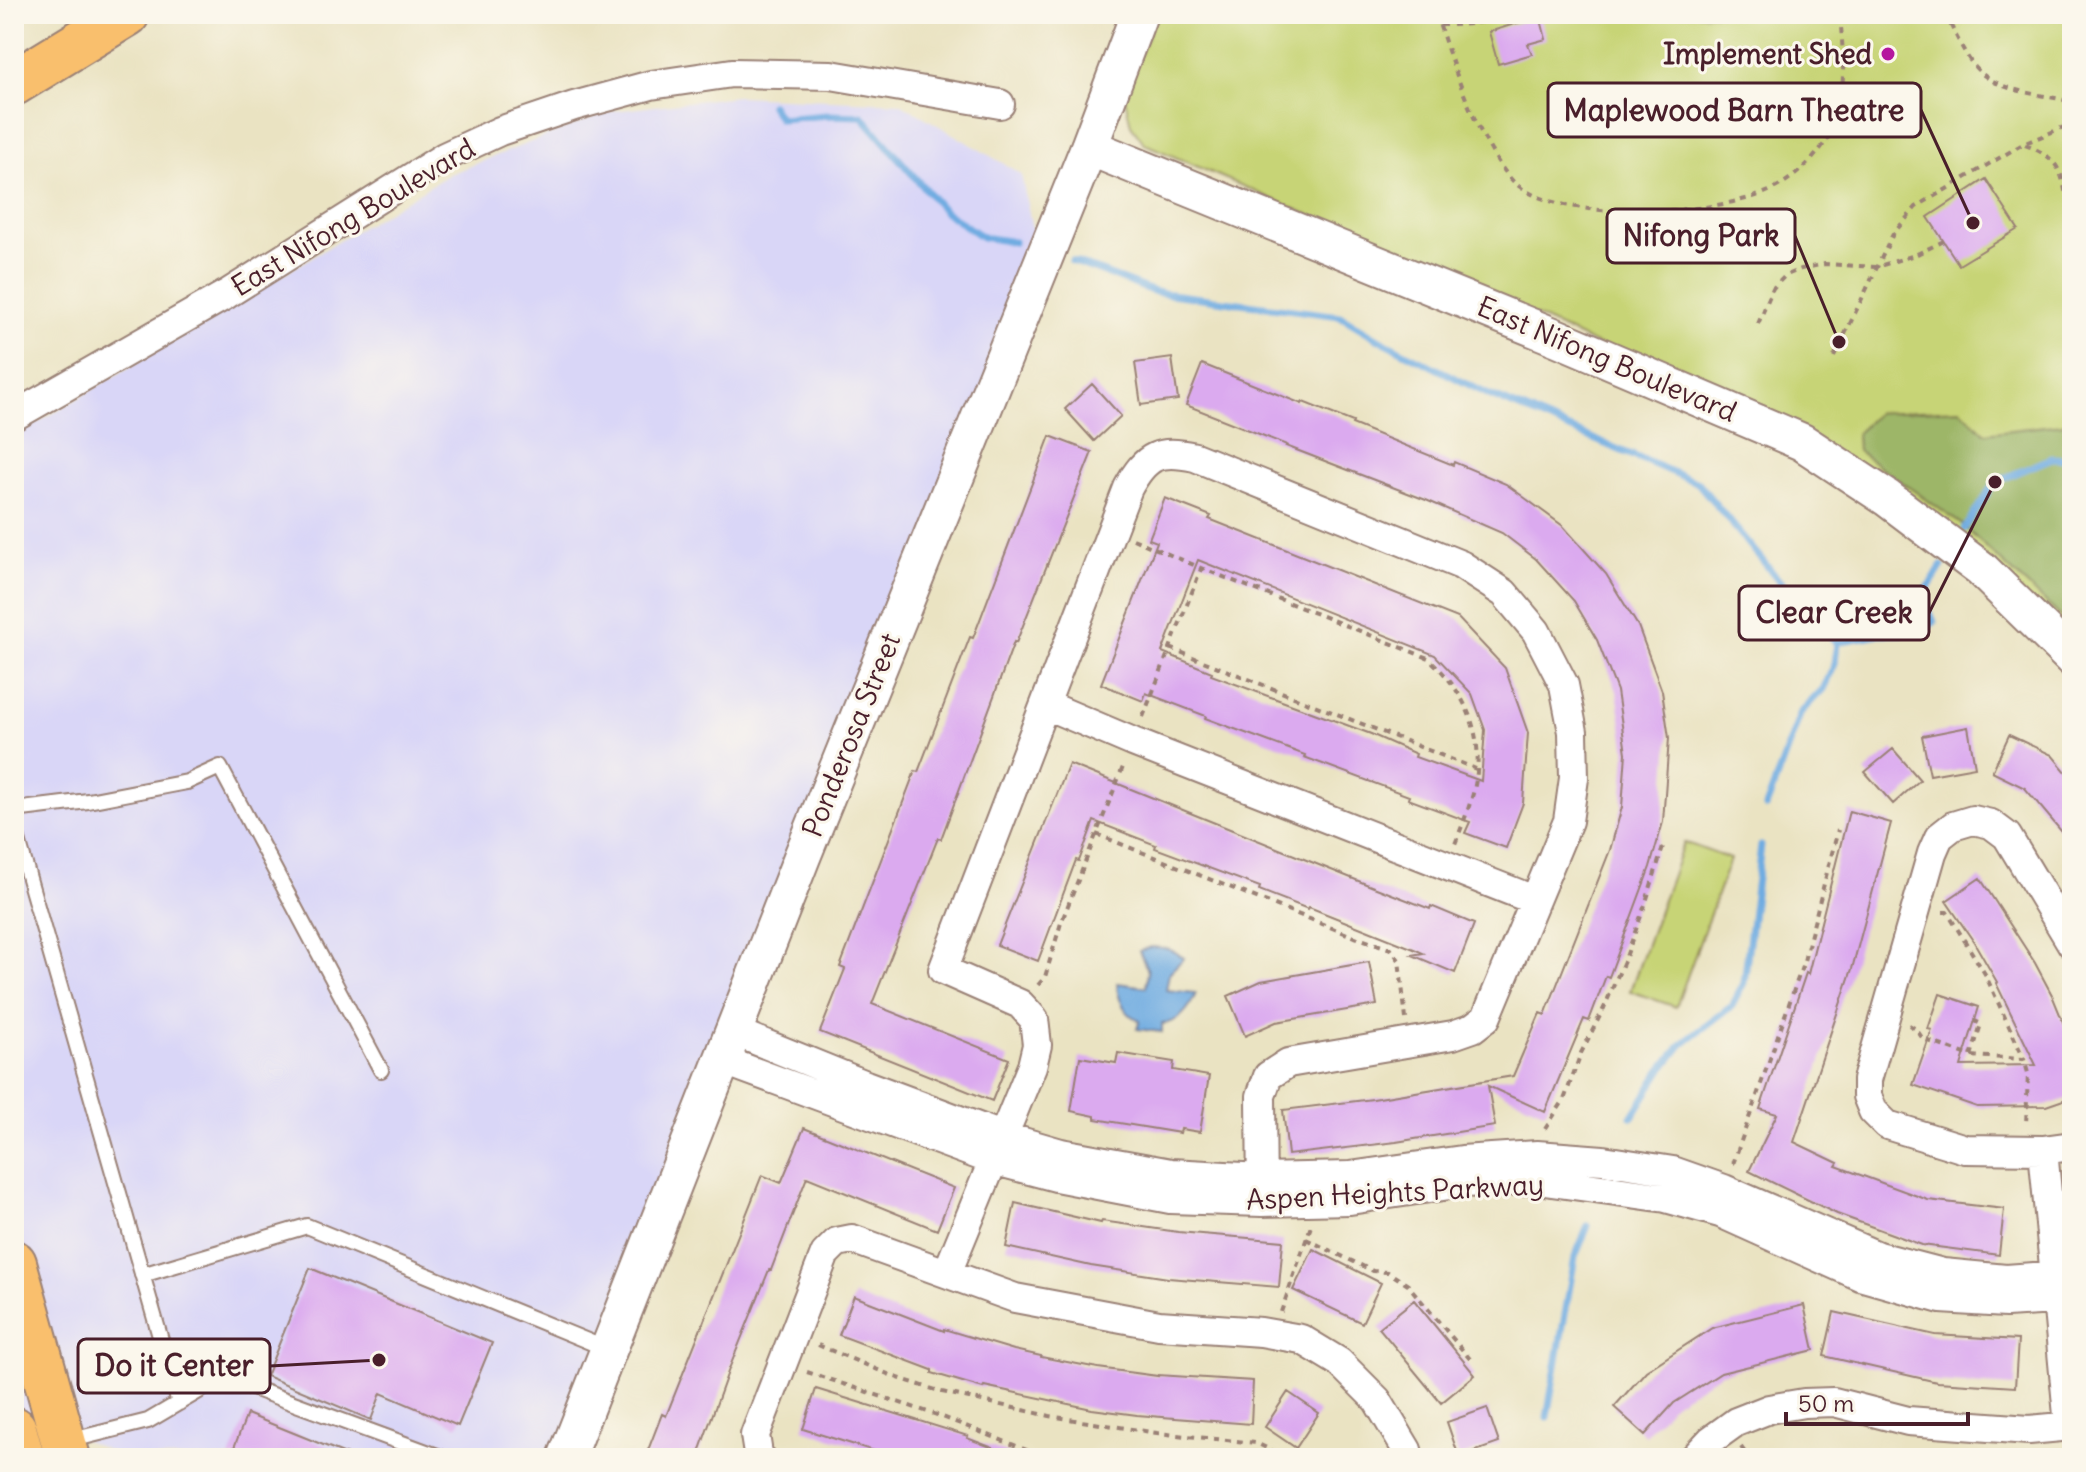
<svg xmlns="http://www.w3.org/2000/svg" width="2086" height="1472" font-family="Delius,sans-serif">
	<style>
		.built { fill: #d9d6f7 }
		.green { fill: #c7d476; stroke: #887a50; stroke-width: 2 }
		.forest { fill: #9db667; stroke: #746a49; stroke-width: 2 }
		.water { fill: #6face1; stroke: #5c6686; stroke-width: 2 }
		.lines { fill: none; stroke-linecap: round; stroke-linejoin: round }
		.stream { stroke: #6face1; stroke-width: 7 }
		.building { fill: #dbaaef; fill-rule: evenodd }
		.service-casing { stroke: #9a8176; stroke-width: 18 }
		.minor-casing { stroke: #9a8176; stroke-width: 32 }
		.tertiary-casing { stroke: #9a8176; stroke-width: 40 }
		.primary-casing { stroke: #9a8176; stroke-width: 48 }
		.motorway-casing { stroke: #9a8176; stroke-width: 48 }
		.path { stroke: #9a8176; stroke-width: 4; stroke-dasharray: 6 6; stroke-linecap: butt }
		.service { stroke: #fff; stroke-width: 14 }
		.minor { stroke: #fff; stroke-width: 28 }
		.tertiary { stroke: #fff; stroke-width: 36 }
		.primary { stroke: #f9bf6d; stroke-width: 44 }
		.motorway { stroke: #f9bf6d; stroke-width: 44 }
		.poi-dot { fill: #b5179e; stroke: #fbf7ec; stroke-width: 3 }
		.labels { text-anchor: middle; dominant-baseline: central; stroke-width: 6; stroke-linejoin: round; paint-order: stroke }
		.poi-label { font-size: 28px; font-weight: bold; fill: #4a1f2b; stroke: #fbf7ec; text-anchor: end }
		.street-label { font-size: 28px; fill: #4a1f2b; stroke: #fbf7ec }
		.leader { fill: none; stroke: #4a1f2b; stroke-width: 3 }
		.callout-dot { fill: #4a1f2b; stroke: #fbf7ec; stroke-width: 3 }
		.callout { fill: #fbf7ec; stroke: #4a1f2b; stroke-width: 3 }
		.callout-label { font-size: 30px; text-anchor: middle; font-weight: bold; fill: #4a1f2b }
	</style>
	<rect width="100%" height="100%" fill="#fbf7ec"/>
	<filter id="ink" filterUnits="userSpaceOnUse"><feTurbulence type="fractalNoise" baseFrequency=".0125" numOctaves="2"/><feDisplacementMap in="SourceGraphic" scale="16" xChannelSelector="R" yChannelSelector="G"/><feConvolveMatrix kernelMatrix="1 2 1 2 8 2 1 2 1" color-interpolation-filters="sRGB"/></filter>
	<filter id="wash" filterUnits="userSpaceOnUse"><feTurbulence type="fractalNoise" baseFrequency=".006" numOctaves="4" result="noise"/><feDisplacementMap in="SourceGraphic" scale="32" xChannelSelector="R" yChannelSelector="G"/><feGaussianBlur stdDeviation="1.8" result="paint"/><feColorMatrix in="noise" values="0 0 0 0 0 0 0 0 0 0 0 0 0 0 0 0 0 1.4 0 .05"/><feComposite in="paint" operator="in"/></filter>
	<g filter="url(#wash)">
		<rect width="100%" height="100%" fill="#eae3c2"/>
		<path class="built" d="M737 96 900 103 1021 174 1041 273 569 1458H127L26 1417 14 1419V437L450 174 607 112Z"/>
		<path class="green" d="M1156 14H2072V638L1894 483 1437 270 1145 144 1131 125 1124 94Z
			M1684 842 1730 859 1676 1007 1630 991Z"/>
		<path class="forest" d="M1960 409 1985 433 2063 424 2072 418V627L1961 524 1858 451 1857 433 1877 413Z"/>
		<path class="water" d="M1151 947C1165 947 1173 950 1184 958L1169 973 1166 990 1196 993C1190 1009 1180 1022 1162 1024V1032L1137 1029 1140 1021C1125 1015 1117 998 1117 983L1146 987 1148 971 1139 951Z"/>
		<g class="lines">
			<path class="stream" d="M771 105 780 119 828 115 862 116 944 211 982 237 1014 242
				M1072 261 1155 292 1340 316 1382 341 1491 396 1698 483 1812 620 1837 642 1878 634 1918 633 1934 622 1923 596 1942 566
				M1964 529 1995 482 2052 458 2072 459
				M1766 807 1801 712 1823 689 1835 664 1837 642
				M1632 1117 1660 1072 1682 1044 1732 1006 1744 983 1761 846
				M1547 1417 1575 1257 1588 1226"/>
		</g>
		<g id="blocks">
			<path class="building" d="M1540 16 1546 39 1528 44 1532 54 1498 64 1489 32Z
				M1986 179 2018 229 1959 265 1928 217Z
				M1172 358 1178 400 1141 405 1135 363Z
				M1202 364 1302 404 1303 402 1353 422 1352 424 1453 465 1454 462 1506 484 1563 526 1606 574 1638 626 1662 691 1669 738 1663 822 1650 867 1609 977 1606 976 1589 1021 1584 1019 1545 1112 1488 1086 1495 1126 1396 1142 1288 1155 1283 1110 1373 1099 1513 1076 1540 1013 1545 1015 1610 850 1622 807 1626 753 1617 691 1597 640 1574 601 1536 559 1502 533 1426 500 1286 446 1287 445 1186 405Z
				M1092 384 1121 416 1094 441 1065 409Z
				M1050 436 1092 452 1016 643 1014 642 941 839 938 838 872 1004 1009 1059 992 1101 820 1032 845 969 840 967 915 771 918 772 970 637 973 638Z
				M1165 498 1211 516 1209 519 1458 618 1505 668 1528 733 1523 803 1506 848 1465 833 1470 822 1408 799 1409 796 1304 757 1305 755 1205 718 1206 716 1146 693 1143 701 1101 684 1157 542 1149 539ZM1198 560 1435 655 1472 694 1485 730 1481 781 1415 757 1416 754 1371 734 1211 675 1212 672 1162 652Z
				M1968 727 1975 767 1930 775 1922 736Z
				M2009 735 2052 755 2072 779V844L2025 788 1992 772Z
				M1893 749 1920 780 1893 804 1865 772Z
				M1069 764 1371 886 1430 909 1431 906 1474 924 1455 973 1412 955 1423 953 1414 949 1309 907 1308 909 1259 890 1260 887 1155 848 1156 845 1094 821 1079 861 1076 860 1038 961 997 945Z
				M1849 811 1891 823 1852 969 1794 1142 1838 1163 1836 1166 1928 1200 2004 1209 1999 1255 1922 1245 1837 1214 1749 1171 1777 1114 1760 1109 1806 973 1808 974Z
				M1980 878 2035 963 2052 995 2072 1044V1097L2046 1106 1977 1107 1913 1085 1932 1030 1928 1029 1940 994 1979 1007 1961 1066 2036 1065 1996 983 1997 982 1974 942 1946 901Z
				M1369 962 1377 1005 1276 1022 1245 1036 1228 996 1261 981Z
				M1118 1053 1174 1062 1173 1070 1209 1076 1200 1132 1181 1129 1180 1133 1095 1119V1116L1071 1111 1080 1057 1116 1063Z
				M804 1128 954 1188 937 1230 807 1177 771 1270H769L729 1369 697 1458H645L662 1414 666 1416 762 1175 781 1183Z
				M1015 1203 1101 1223 1102 1221 1178 1232 1283 1241 1279 1287 1168 1278 1091 1266 1006 1247Z
				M1313 1249 1381 1283 1362 1323 1293 1290Z
				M310 1268 492 1343 458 1426 381 1393 371 1420 266 1376Z
				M854 1296 944 1331V1329L1014 1350 1041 1356V1357L1098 1368 1158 1376V1375L1253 1381 1251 1424 1137 1415 1092 1409 984 1386 983 1388 932 1373V1370L839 1335Z
				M1414 1300 1475 1375 1441 1403 1379 1328Z
				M1804 1305 1814 1350 1721 1373 1674 1403 1645 1435 1614 1407 1646 1371 1712 1328Z
				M1834 1312 1935 1335 2018 1340 2015 1387 1937 1382 1824 1356Z
				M816 1389 968 1436 967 1438 1014 1456V1458H897L803 1429Z
				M1288 1392 1319 1413 1296 1448 1265 1427Z
				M1487 1408 1499 1443 1459 1457 1447 1422Z
				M247 1414 353 1457V1458H230Z"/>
		</g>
	</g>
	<g filter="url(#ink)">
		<use href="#blocks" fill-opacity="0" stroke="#9a8176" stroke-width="2"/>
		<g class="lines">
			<defs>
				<path id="service" d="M14 810 88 801 187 782 220 767 381 1070
					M14 826 179 1403
					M142 1275 307 1226 607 1349
					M68 1441 148 1421 211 1384 239 1383 443 1458"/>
				<path id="minor" d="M14 416 227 294 444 157 500 131 574 106 651 85 732 73 831 75 1000 104
					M1046 705 1133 742 1534 900
					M2072 944 2007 836 1991 824 1973 820 1953 826 1939 837 1932 853 1867 1080V1096L1873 1111 1887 1125 1965 1149 2043 1150 2072 1146
					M733 1031 866 1085 1002 1136 1061 1153 1171 1173 1261 1178 1350 1176 1462 1160 1537 1155 1603 1160 1673 1171 1724 1189 1878 1256 1943 1273 2006 1279 2072 1274
					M722 1060 992 1160 1056 1177 1170 1199 1262 1202 1350 1200 1463 1183 1537 1180 1666 1198 1720 1213 1860 1276 1941 1299 2006 1303 2072 1299
					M2043 1150 2069 1426
					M947 1273 1032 1066 1037 1045 1034 1019 1020 1004 943 970 1128 488C1146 455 1159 449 1195 457L1461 565 1504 593 1536 631 1564 685 1573 732 1574 778 1568 821 1486 1018 1473 1028 1453 1035 1288 1063 1268 1076 1261 1096 1262 1202
					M761 1458 758 1454 755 1435 825 1254 837 1242 852 1239 1015 1298 1159 1325 1261 1332 1301 1339 1339 1362 1377 1400 1407 1450 1409 1458
					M1694 1458 1711 1440 1736 1422 1769 1409 1804 1403 1834 1402 1908 1421 2029 1430 2072 1426"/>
				<path id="tertiary" d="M1089 147 1558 338 1802 442 1887 498 1981 569 2072 658
					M566 1458 802 857 1089 147 1139 14"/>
				<path id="primary" d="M14 1263 68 1458
					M14 1429 22 1458"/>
				<path id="motorway" d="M14 83 127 14"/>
			</defs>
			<use href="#service" class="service-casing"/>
			<use href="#minor" class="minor-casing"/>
			<use href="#tertiary" class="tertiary-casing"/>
			<use href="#primary" class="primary-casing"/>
			<use href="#motorway" class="motorway-casing"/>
			<path class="path" d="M1436 14C1452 64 1477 140 1511 179 1553 226 1716 215 1769 191 1792 180 1814 161 1827 139 1849 102 1843 54 1840 14
				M1945 14C1953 29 1960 45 1969 59 1991 94 2037 92 2072 102
				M1440 25C1462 25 1484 25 1503 14
				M2025 145C2053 155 2062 167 2066 197
				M1758 324 1773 288 1786 275 1801 269 1825 264 1876 267 1915 255 1944 241
				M1834 357 1893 234 1916 207 2023 144 2064 127H2072
				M1133 539 1201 568 1428 658C1469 694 1488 743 1472 797 1467 813 1461 829 1455 844
				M1170 648 1476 769
				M1143 717 1201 569
				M1096 834 1355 937 1391 949 1399 960 1406 1019
				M1943 912H1947L1985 974 2024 1059
				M1038 985 1045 977 1061 923 1123 767
				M1909 1025 1916 1029 1923 1039 1971 1056 2024 1059 2028 1073 2026 1125
				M1971 1056 1981 1024 1975 1021
				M1545 1129 1564 1100 1581 1053 1604 1008 1627 954 1645 905 1664 844
				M1733 1164 1804 961 1838 830
				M1306 1239 1373 1271 1388 1272 1408 1285 1470 1359
				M1281 1312 1311 1226
				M818 1345 895 1377 942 1392 1050 1416 1157 1433 1256 1443 1275 1452 1282 1458
				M807 1372 940 1416 1047 1458
				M1741 1447 1749 1458"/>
			<use href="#service" class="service"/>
			<use href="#minor" class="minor"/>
			<use href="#tertiary" class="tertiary"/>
			<use href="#primary" class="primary"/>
			<use href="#motorway" class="motorway"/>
		</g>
	</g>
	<circle class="poi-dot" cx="1888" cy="54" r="8"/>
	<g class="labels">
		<g class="poi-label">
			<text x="1872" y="54">Implement Shed</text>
		</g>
		<g class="street-label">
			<text transform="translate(353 217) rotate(-31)">East Nifong Boulevard</text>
			<text transform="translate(1607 359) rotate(23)">East Nifong Boulevard</text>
			<text transform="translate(851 735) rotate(-68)">Ponderosa Street</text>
			<text transform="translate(1395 1192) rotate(-3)">Aspen Heights Parkway</text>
		</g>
	</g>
	<path class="leader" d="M1973 223L1921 110M1839 342L1795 236M1995 482L1929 613M379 1360L270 1366"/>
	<g class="callout-dot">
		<circle cx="1973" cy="223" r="8"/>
		<circle cx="1839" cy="342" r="8"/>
		<circle cx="1995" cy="482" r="8"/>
		<circle cx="379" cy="1360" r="8"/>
	</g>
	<g class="callout">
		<rect x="1548" y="83" width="373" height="54" rx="8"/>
		<rect x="1607" y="209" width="188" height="54" rx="8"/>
		<rect x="1739" y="586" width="190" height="54" rx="8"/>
		<rect x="78" y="1339" width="192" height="54" rx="8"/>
	</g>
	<g class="callout-label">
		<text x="1734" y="121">Maplewood Barn Theatre</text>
		<text x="1701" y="246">Nifong Park</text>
		<text x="1834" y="623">Clear Creek</text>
		<text x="174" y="1376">Do it Center</text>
	</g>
	<rect width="2086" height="1472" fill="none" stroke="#fbf7ec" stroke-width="48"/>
	<path d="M1786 1412v12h182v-12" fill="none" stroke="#4a1f2b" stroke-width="4"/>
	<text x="1798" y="1412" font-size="24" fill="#4a1f2b" stroke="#fbf7ec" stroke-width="6" paint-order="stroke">50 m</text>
</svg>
